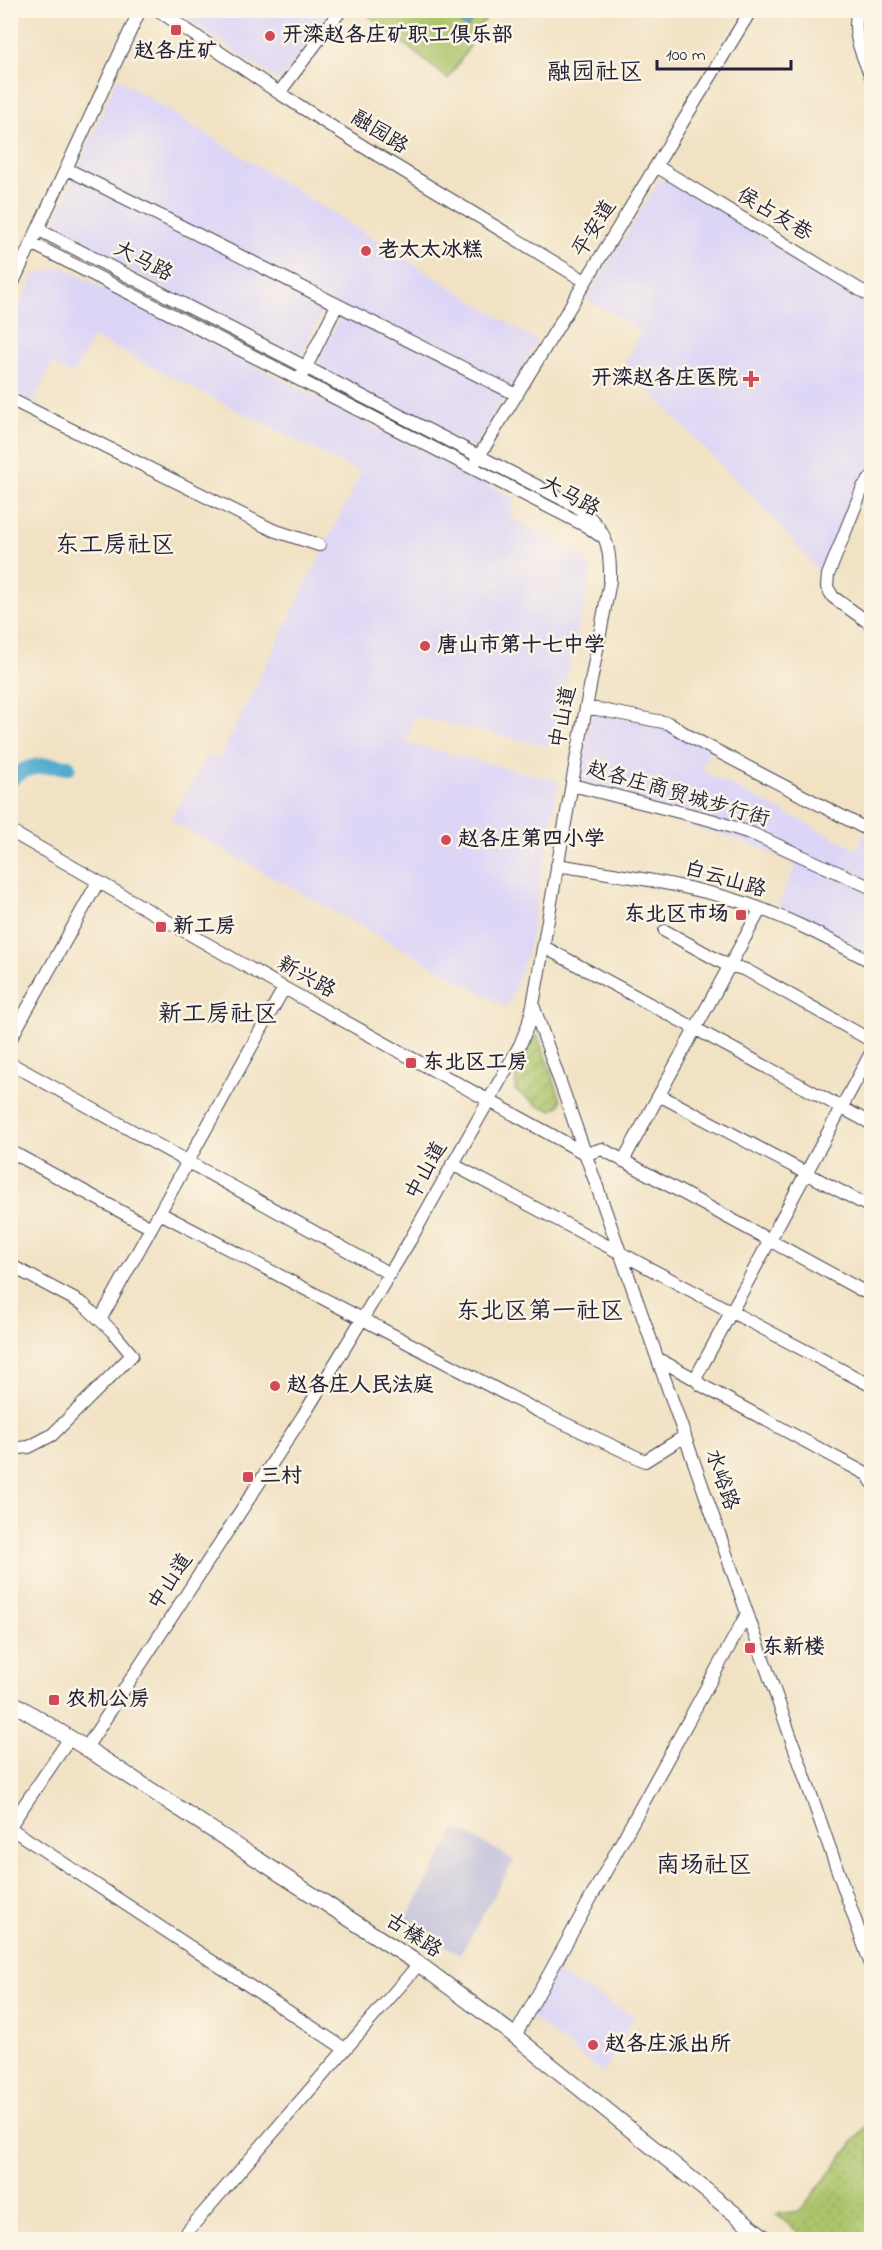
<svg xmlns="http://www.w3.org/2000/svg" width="882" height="2250" font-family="'Indie Flower','LXGW WenKai TC',sans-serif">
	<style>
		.built { fill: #ddd5f6 }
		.industrial { fill: #c2c1dc }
		.grass { fill: url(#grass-dots); stroke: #667352; stroke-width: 1.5 }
		.park { fill: #abc46a; stroke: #667352; stroke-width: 1.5 }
		.garden { fill: url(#garden-furrows); stroke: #667352; stroke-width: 1.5 }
		.water { fill: url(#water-waves); stroke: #396684; stroke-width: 1.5 }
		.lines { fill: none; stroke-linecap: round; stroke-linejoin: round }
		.river { stroke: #50aace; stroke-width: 16 }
		.minor-casing { stroke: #413f50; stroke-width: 14 }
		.major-casing { stroke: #413f50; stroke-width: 17 }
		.minor { stroke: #fff; stroke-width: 12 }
		.major { stroke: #fff; stroke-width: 15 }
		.poi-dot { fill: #d1495b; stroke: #fcf5e5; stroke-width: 2 }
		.labels { text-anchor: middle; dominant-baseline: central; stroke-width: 5; stroke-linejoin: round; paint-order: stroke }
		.poi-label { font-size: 21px; font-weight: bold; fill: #22223b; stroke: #fcf5e5; text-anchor: start }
		.street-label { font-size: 21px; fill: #22223b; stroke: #fcf5e5 }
		.quarter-label { font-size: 24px; fill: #22223b; stroke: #fcf5e5 }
	</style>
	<defs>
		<pattern id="grass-dots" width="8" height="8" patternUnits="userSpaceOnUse" patternTransform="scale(1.5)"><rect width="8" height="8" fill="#abc46a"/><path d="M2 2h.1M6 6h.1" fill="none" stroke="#93a85d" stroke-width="1.8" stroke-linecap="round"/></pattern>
		<pattern id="garden-furrows" width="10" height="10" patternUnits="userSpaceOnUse" patternTransform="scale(1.5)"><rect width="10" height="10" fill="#abc46a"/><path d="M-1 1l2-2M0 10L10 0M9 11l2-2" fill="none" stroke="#93a85d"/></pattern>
		<pattern id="water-waves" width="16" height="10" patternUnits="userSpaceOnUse" patternTransform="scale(1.5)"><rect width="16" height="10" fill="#50aace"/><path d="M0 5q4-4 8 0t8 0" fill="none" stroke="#428aa8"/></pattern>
	</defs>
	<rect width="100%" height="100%" fill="#fcf5e5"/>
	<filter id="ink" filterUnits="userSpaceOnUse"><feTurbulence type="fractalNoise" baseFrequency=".0167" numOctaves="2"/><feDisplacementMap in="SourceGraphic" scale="12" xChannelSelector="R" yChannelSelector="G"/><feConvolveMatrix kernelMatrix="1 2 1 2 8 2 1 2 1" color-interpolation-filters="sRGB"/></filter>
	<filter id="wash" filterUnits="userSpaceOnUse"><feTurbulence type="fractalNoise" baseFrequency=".008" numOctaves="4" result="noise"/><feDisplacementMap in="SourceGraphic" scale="24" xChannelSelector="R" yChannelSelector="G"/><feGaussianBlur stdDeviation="1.35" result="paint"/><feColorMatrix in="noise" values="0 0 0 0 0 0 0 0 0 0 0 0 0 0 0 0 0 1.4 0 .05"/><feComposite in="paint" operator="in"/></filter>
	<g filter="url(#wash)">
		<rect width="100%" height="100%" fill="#f1e2c4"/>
		<path class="built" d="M175 11H331L280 82Z
			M117 78 537 341 474 448 322 370 319 357 344 309 328 301 299 357 51 230Z
			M660 180 670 181 866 299 871 305V467L858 487 826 571 821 574 762 506 642 385 621 373 641 331 586 299Z
			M62 267 515 499 509 517 575 549 585 557 591 566 592 574 549 746 415 717 405 743 559 781 527 955 507 1007 170 820 206 757 221 756 361 473 93 337 73 375 52 364 33 402 11 390 10 325 35 274Z
			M592 713 669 726 711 749 701 770 857 849 871 823V959L775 912 796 864 743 841 577 794Z
			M554 1972 634 2016 604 2074 530 2016Z"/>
		<path class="industrial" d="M457 1828 514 1860 460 1955 406 1919Z"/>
		<path class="grass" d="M871 2120V2239H807L776 2214 800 2211Z"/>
		<path class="park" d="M363 11H492L467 43 470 46 448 79Z"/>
		<path class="garden" d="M535 1035 538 1036 561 1100 559 1106 552 1110 539 1106 515 1090C515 1070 526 1056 532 1037Z"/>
		<path class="water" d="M447 10H479V11L467 28 445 13Z"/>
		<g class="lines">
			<path class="river" d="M10 780C27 764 46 764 68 767"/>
		</g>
	</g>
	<g filter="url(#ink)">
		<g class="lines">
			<defs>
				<path id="minor" d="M158 10 279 93 364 147 585 281
					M858 10C851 35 863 56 872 79
					M279 93 341 10
					M656 166 872 297
					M67 169 517 395
					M39 230 576 506C606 528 611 545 610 581L577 755 533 1005 528 1025 520 1045 409 1242 308 1408 86 1748
					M33 244 588 527 599 535
					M10 289 140 10
					M303 373 337 305
					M10 399 273 530 319 545
					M476 461 751 10
					M872 477 863 487 828 575 827 587 833 597 872 625
					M586 707 668 723 692 738 872 832
					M572 785 711 820 753 834 872 888
					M10 831 284 988 586 1154
					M557 865C613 874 670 882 725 897 776 911 825 937 872 962
					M665 931 723 963 746 970 872 1041
					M544 947 872 1124
					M533 1005 872 1968
					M10 1040 98 882
					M10 1063 390 1274
					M659 1095 872 1208
					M10 1151 151 1228
					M586 1154 602 1149 872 1296
					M623 1161 760 910
					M452 1164 872 1386
					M160 1213 538 1411 645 1461 685 1436
					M10 1265 83 1304 112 1331 132 1355 52 1435 29 1447 10 1449
					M100 1320 284 988
					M658 1359 695 1379 872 1051
					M695 1379 701 1385 868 1475 872 1482
					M10 1826 70 1738
					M10 1828 345 2049
					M515 2036 747 1614
					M180 2240 419 1964"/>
				<path id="major" d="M10 1701 86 1748 419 1964 515 2036 767 2240"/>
			</defs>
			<use href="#minor" class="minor-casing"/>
			<use href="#major" class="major-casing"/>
			<use href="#minor" class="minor"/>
			<use href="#major" class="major"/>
		</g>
	</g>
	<g class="poi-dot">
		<rect x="170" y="24" width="12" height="12" rx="3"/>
		<circle cx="270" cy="36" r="6"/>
		<circle cx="366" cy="251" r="6"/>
		<path d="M748 370h6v6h6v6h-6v6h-6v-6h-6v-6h6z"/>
		<circle cx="425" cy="646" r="6"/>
		<circle cx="446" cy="840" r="6"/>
		<rect x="735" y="909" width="12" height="12" rx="3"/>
		<rect x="155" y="921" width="12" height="12" rx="3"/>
		<rect x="405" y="1057" width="12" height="12" rx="3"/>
		<circle cx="275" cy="1386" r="6"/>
		<rect x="242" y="1471" width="12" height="12" rx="3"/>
		<rect x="744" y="1642" width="12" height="12" rx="3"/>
		<rect x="48" y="1694" width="12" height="12" rx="3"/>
		<circle cx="593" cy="2045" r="6"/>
	</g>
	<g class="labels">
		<g class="poi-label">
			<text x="282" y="36">开滦赵各庄矿职工俱乐部</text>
			<text x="176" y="52" text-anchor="middle">赵各庄矿</text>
			<text x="378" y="251">老太太冰糕</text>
			<text x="738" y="379" text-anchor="end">开滦赵各庄医院</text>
			<text x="437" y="646">唐山市第十七中学</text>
			<text x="458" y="840">赵各庄第四小学</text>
			<text x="729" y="915" text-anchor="end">东北区市场</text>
			<text x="173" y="927">新工房</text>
			<text x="423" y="1063">东北区工房</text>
			<text x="287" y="1386">赵各庄人民法庭</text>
			<text x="260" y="1477">三村</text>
			<text x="762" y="1648">东新楼</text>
			<text x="66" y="1700">农机公房</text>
			<text x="605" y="2045">赵各庄派出所</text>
		</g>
		<g class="street-label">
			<text transform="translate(379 133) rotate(32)">融园路</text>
			<text transform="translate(774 215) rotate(31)">侯占友巷</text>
			<text transform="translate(595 229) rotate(-58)">平安道</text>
			<text transform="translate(143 262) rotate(27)">大马路</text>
			<text transform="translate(570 497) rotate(28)">大马路</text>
			<text transform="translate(564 717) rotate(-79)">中山道</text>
			<text transform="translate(678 795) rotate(16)">赵各庄商贸城步行街</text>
			<text transform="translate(725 880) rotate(16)">白云山路</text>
			<text transform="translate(306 978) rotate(29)">新兴路</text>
			<text transform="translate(427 1171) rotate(-61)">中山道</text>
			<text transform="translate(721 1480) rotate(71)">水峪路</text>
			<text transform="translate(171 1582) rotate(-57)">中山道</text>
			<text transform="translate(413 1936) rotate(34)">古榛路</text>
		</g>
		<g class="quarter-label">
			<text x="595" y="73">融园社区</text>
			<text x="115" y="546">东工房社区</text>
			<text x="218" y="1015">新工房社区</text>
			<text x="540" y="1312">东北区第一社区</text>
			<text x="704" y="1866">南场社区</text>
		</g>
	</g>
	<rect width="882" height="2250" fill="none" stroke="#fcf5e5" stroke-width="36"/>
	<path d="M657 60v9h134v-9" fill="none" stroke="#22223b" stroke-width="3"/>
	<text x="666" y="60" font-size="18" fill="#22223b" stroke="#fcf5e5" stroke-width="4.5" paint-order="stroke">100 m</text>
</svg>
